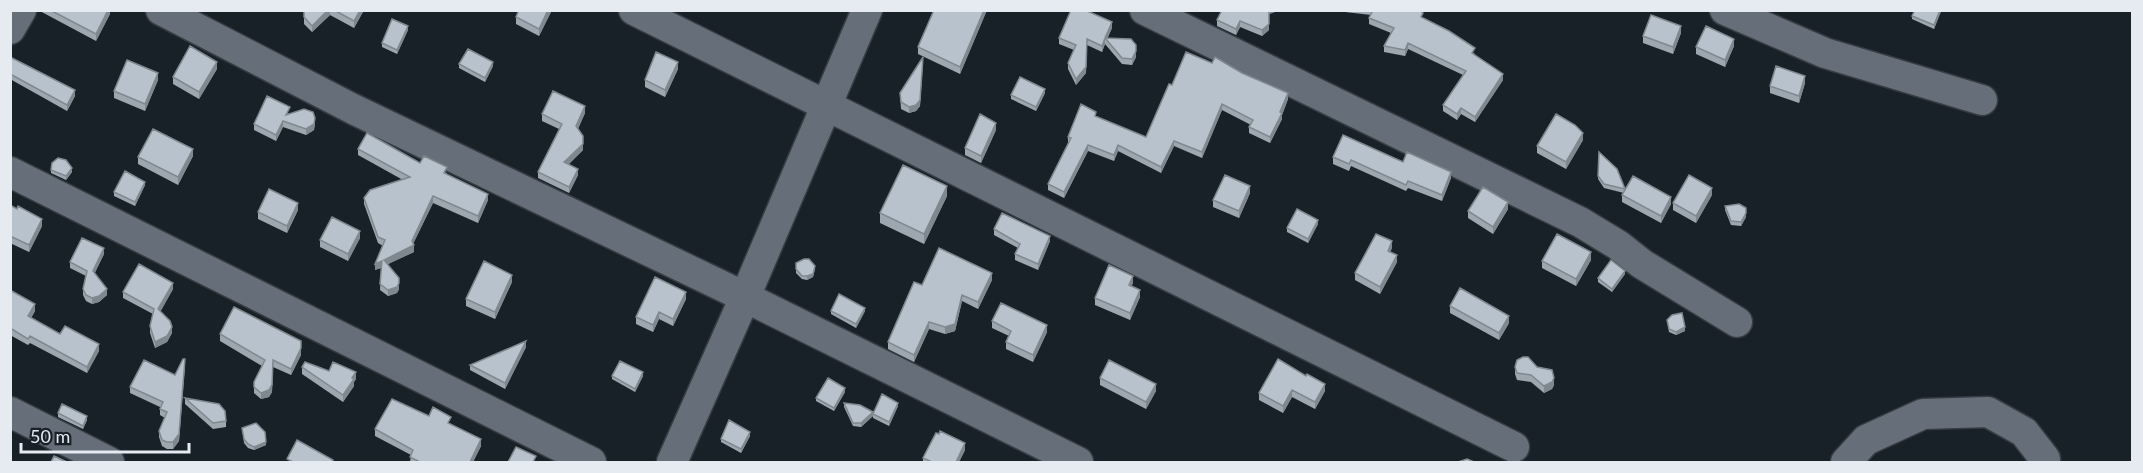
<svg xmlns="http://www.w3.org/2000/svg" width="2143" height="473" font-family="Lato,sans-serif">
	<style>
		.lines { fill: none; stroke-linecap: round; stroke-linejoin: round }
		.minor-casing { stroke: #363c42; stroke-width: 33 }
		.minor { stroke: #666f79; stroke-width: 30 }
		.wall { fill: #9da7af }
		.shaded-wall { fill: #80888f }
		.building { fill: #b7c2cc; stroke: #80888f; stroke-width: 1.5 }
	</style>
	<rect width="100%" height="100%" fill="#182028"/>
	<g class="lines">
		<defs>
			<path id="minor" d="M161 10 353 109 745 297 1078 462
				M634 10 1514 447
				M1145 10 1580 222 1618 245 1642 264 1737 322
				M1725 10 1825 53 1982 100
				M10 29 21 10
				M10 172 591 462
				M10 412 109 462
				M672 462 745 297 867 10
				M1846 462 1866 440 1923 414 1988 412 2024 432 2045 459V462"/>
		</defs>
		<use href="#minor" class="minor-casing"/>
		<use href="#minor" class="minor"/>
	</g>
	<path class="wall" d="M38 10H110V14L96 41Z
		M304 10H364L354 28 330 15 312 32 304 24Z
		M519 10H552L539 36 516 24V17Z
		M987 10 960 74 918 54V47Z
		M1222 10H1280L1269 14V30L1262 36 1240 27 1236 35 1217 26V20Z
		M1343 10H1419L1423 19 1475 54H1474L1503 80 1475 122 1461 114 1457 120 1443 111V105L1463 75 1408 49 1405 56 1384 52V46L1391 33 1369 24V18L1371 15 1345 12Z
		M1941 10 1934 29 1912 19V16Z
		M1112 28 1107 38 1136 57 1132 65 1122 64 1105 44 1102 52 1087 45 1086 73 1076 85 1068 69V63L1074 50 1059 44V38Z
		M408 30 397 54 382 47V43Z
		M1681 33 1673 54 1643 43V36Z
		M1734 46 1725 67 1696 54V47Z
		M10 57 75 96 67 111 10 79Z
		M923 63 920 106 916 111 909 113 901 109 900 93Z
		M1212 63 1288 99 1282 115V119L1270 143 1249 133V127L1251 125 1222 110 1202 158 1174 146 1161 173 1118 151 1114 161 1088 151 1064 198 1048 190V184L1068 143V137L1096 117 1146 137 1172 85Z
		M459 64 493 66 485 82 459 68Z
		M217 69 199 99 173 84V77Z
		M678 69 665 97 645 87V80Z
		M158 80 145 111 114 98V91Z
		M1805 83 1799 103 1770 93V86Z
		M1045 93 1036 111 1011 99V95Z
		M290 113 315 124 314 130 306 135 283 127 276 141 254 130V124Z
		M585 113 578 129 583 136V150L569 164 578 175 569 193 538 178V172L559 129 542 121V114Z
		M996 130 981 163 965 155V148Z
		M1583 140 1566 169 1537 153V146Z
		M358 149 420 163 447 173V174L488 200 478 223 433 203 413 244 414 252 388 264 399 289 397 293 388 296 380 290 381 268 375 270 383 246 378 243 364 204V198L403 180 358 155Z
		M1599 152 1625 189V191L1671 204 1661 223 1622 202V195L1624 193 1604 188 1598 179Z
		M193 156 178 185 138 164V157Z
		M1333 157 1403 162 1451 178 1442 201 1408 188 1406 191 1351 166 1349 171 1333 164Z
		M51 170 72 172 66 180 51 173Z
		M145 185 135 206 114 196V192Z
		M1250 193 1239 218 1213 207V200Z
		M1712 195 1696 223 1673 210V203Z
		M947 196 924 244 880 223V213Z
		M10 205 42 226 29 252 10 243Z
		M1725 206 1746 217 1741 226 1731 225 1725 210Z
		M1508 209 1493 234 1468 218V211Z
		M298 210 287 233 258 219V212Z
		M1318 224 1308 243 1287 232V228Z
		M994 229 1050 241 1038 270 1015 260V254L1018 248 994 235Z
		M360 238 348 261 320 247V240Z
		M1392 248 1390 252 1397 262 1380 294 1355 280V273Z
		M104 254 94 274 107 295 99 302 92 304 86 301 83 295V289L86 276 70 268V262Z
		M1591 260 1576 286 1542 268V261Z
		M796 263 815 269 813 277 807 280 802 279 796 273Z
		M1625 274 1612 292 1598 282V278Z
		M992 280 978 309 962 301 955 331 945 334 929 329 914 362 888 349V342L922 285Z
		M512 282 495 319 466 306V299Z
		M1133 283 1131 286 1140 297 1130 320 1095 305V298Z
		M173 289 160 312 172 333 167 342 155 348 150 333V326L153 314 123 298V292Z
		M10 290 35 311 31 318 60 334 99 351 87 373 30 343 28 345 10 335Z
		M686 299 673 326 659 319 653 332 636 324V317Z
		M1450 306 1509 323 1499 340 1450 313Z
		M831 311H865L856 328 831 314Z
		M1667 320 1685 331 1676 335 1669 332Z
		M992 321 1047 332 1033 362 1006 349V342L1009 336 992 328Z
		M220 334 301 355 291 375 273 367 272 392 269 397 261 399 254 393V382L262 366 220 341Z
		M526 347 505 389 470 370V365Z
		M1278 359 1325 391 1315 409 1292 397 1283 413 1259 400V393Z
		M185 366 179 441 173 449H167L162 446 159 437V431L165 418 160 415V407L130 393V387L175 375Z
		M302 367 329 371 356 379 354 382V386L343 402 302 374Z
		M1515 367 1554 385 1552 389 1544 393 1531 382 1517 380 1515 374Z
		M612 376H643L635 392 612 379Z
		M1100 378 1156 391 1146 409 1100 385Z
		M845 392 834 411 816 401V398Z
		M185 398 226 421V427L213 429 185 404Z
		M844 403 873 412 898 406 889 426 873 418V416L861 427 853 426 844 407Z
		M58 413 87 420 83 429 58 417Z
		M429 416 451 424 481 446 473 462H410L411 455 375 436V429Z
		M242 428 266 445 254 450 248 448 244 443Z
		M750 436 741 453 721 442V439Z
		M965 450 959 462H923V458Z"/>
	<path class="shaded-wall" d="M108 10H110V14L96 41V34Z
		M328 10H330V15L312 32V26Z
		M360 10H364L354 28V21Z
		M548 10H552L539 36V29Z
		M984 10H987L960 74V67Z
		M1269 10H1280L1269 14V30L1262 36V30Z
		M1940 10H1941V12L1934 29V25Z
		M1240 21V27L1236 35V29Z
		M1112 22V28L1107 40 1105 39Z
		M408 26V30L397 54V50Z
		M1681 26V33L1673 54V47Z
		M1105 38V44L1102 52V46Z
		M1087 39 1086 73 1076 85V79Z
		M1734 39V46L1725 67V60Z
		M1408 43V49L1405 56V50Z
		M1136 51V57L1132 65V59Z
		M923 57 920 106 916 111 909 113V107Z
		M217 62V69L199 99V92Z
		M493 62V66L485 82V78Z
		M678 62V69L665 97V90Z
		M158 73V80L145 111V104Z
		M1503 74V80L1475 122V117Z
		M1805 76V83L1799 103V96Z
		M1045 89V93L1036 111V107Z
		M75 90V96L67 111V105Z
		M1288 93V99L1282 115V119L1270 143V137Z
		M1222 104V110L1202 158V152Z
		M585 106V113L576 132V126Z
		M1461 108V114L1457 120V114Z
		M315 118 314 130 306 135V129Z
		M283 121V127L276 141V135Z
		M996 123V130L981 163V156Z
		M1583 133V140L1566 169V162Z
		M1174 141V146L1161 173V167Z
		M583 144V150L564 168V162Z
		M1088 145V151L1064 198V192Z
		M1118 145V151L1114 161V155Z
		M193 149V156L178 185V177Z
		M72 168V172L66 180V176Z
		M578 169V175L569 193V187Z
		M1451 172V178L1442 201V195Z
		M145 182V185L135 206V202Z
		M947 186V196L924 244V234Z
		M1250 186V193L1239 218V211Z
		M1712 188V195L1696 223V216Z
		M488 194V200L478 223V216Z
		M433 196V203L412 246 414 245V252L384 266V260L412 241Z
		M1671 197V204L1661 223V216Z
		M1508 202V209L1493 234V227Z
		M298 203V210L287 233V226Z
		M1746 213V217L1741 226V222Z
		M42 219V226L29 252V245Z
		M1318 220V224L1308 243V239Z
		M360 231V238L348 261V254Z
		M1050 236V241L1038 270V264Z
		M1392 241V248L1388 257V251Z
		M104 248V254L93 277V271Z
		M1591 252V260L1576 286V279Z
		M1397 255V262L1380 294V287Z
		M382 261V267L375 270V264Z
		M815 266 813 277 807 280V276Z
		M1625 271V274L1612 292V289Z
		M992 273V280L978 309V302Z
		M512 275V282L495 319V312Z
		M1133 276V283L1129 292V285Z
		M173 283V289L158 316V309Z
		M399 283V289L397 293 388 296V290Z
		M107 289V295L99 302 92 304V298Z
		M1140 290V297L1130 320V313Z
		M686 292V299L673 326V319Z
		M962 295V301L955 331 945 334V327Z
		M35 304V311L28 323V316Z
		M865 308V311L856 328V324Z
		M659 312V319L653 332V325Z
		M1509 316V323L1499 340V333Z
		M929 322V329L914 362V355Z
		M1047 325V332L1033 362V355Z
		M172 327V333L167 342 155 348V342Z
		M1685 327V331L1676 335V332Z
		M526 341V347L505 389V383Z
		M99 344V351L87 373V367Z
		M301 348V355L291 375V369Z
		M185 359 179 441 173 449V442Z
		M273 360 272 392 269 397 261 399V393Z
		M356 372V379L354 382V386L343 402V395Z
		M643 372V376L635 392V389Z
		M1554 378V385L1552 389 1544 393V386Z
		M1156 384V391L1146 409V402Z
		M1325 384V391L1315 409V402Z
		M845 388V392L834 411V408Z
		M1292 390V397L1283 413V406Z
		M898 403V406L889 426V422Z
		M873 412V416L861 427V423Z
		M87 416V420L83 429V426Z
		M750 432V436L741 453V449Z
		M481 439V446L473 462H470Z
		M266 442V445L254 450V447Z
		M965 443V450L959 462H956Z"/>
	<path class="building" d="M50 10H108L96 34Z
		M304 10H328L312 26 304 17Z
		M334 10H360L354 21Z
		M519 10H548L539 29 516 17Z
		M934 10H984L960 67 918 47Z
		M1071 10H1085L1112 22 1105 38 1131 39 1136 45V51L1132 59 1122 58 1105 38 1102 46 1087 39 1086 67 1076 79 1068 63 1076 45 1059 38Z
		M1222 10H1269V24L1262 30 1240 21 1236 29 1217 20Z
		M1373 10H1419L1423 13 1421 17 1449 31 1475 48 1472 53 1503 74 1475 117 1461 108 1457 114 1443 105 1466 71 1408 43 1405 50 1384 46 1394 28 1369 18Z
		M1915 10H1940L1934 25 1912 16Z
		M1651 15 1681 26 1673 47 1643 36Z
		M392 19 408 26 397 50 382 43Z
		M1706 26 1734 39 1725 60 1696 47Z
		M190 46 217 62 199 92 173 77Z
		M468 49 493 62 485 78 459 64Z
		M656 52 678 62 665 90 645 80Z
		M1186 52 1212 63 1215 57 1242 73 1288 93 1280 112 1282 113 1270 137 1249 127 1253 120 1222 104 1202 152 1174 141 1161 167 1118 145 1114 155 1088 145 1064 192 1048 184 1071 138 1068 137 1081 104 1096 112 1095 116 1146 137 1169 84 1172 85Z
		M10 57 75 90 67 105 10 74Z
		M923 57 920 100 916 105 909 107 901 102 900 93Z
		M127 60 158 73 145 104 114 91Z
		M1776 66 1805 76 1799 96 1770 86Z
		M1020 77 1045 89 1036 107 1011 95Z
		M553 91 585 106 576 126 583 136V144L564 162 578 169 569 187 538 172 562 124 542 114Z
		M267 96 290 107 286 115 304 109 313 112 315 118 314 124 306 129 283 121 276 135 254 124Z
		M980 114 996 123 981 156 965 148Z
		M1556 114 1575 125 1583 133 1566 162 1537 146Z
		M153 129 193 149 178 177 138 157Z
		M367 133 420 163 424 156 447 167 444 173 488 194 478 216 433 196 412 241 414 245 384 260 399 278V283L397 287 388 290 380 284 382 261 375 264 385 240 378 237 364 198 370 190 410 177 358 149Z
		M1343 135 1403 162 1407 152 1451 172 1442 195 1408 181 1406 185 1351 160 1349 164 1333 157Z
		M1599 152 1617 169 1625 189 1604 184 1598 176Z
		M58 158 66 160 72 168 66 176 51 170 52 163Z
		M903 165 947 186 924 234 880 213Z
		M125 171 145 182 135 202 114 192Z
		M1225 175 1250 186 1239 211 1213 200Z
		M1689 175 1712 188 1696 216 1673 203Z
		M1633 176 1671 197 1661 216 1622 195Z
		M1483 187 1508 202 1493 227 1468 211Z
		M269 189 298 203 287 226 258 212Z
		M1739 204 1746 208V213L1741 222 1731 221 1725 206Z
		M10 205 17 209 18 206 42 219 29 245 10 236Z
		M1297 209 1318 220 1308 239 1287 228Z
		M1002 213 1050 236 1038 264 1015 254 1020 244 994 229Z
		M332 217 360 231 348 254 320 240Z
		M1376 234 1392 241 1388 251 1397 255 1380 287 1355 273Z
		M1557 234 1591 252 1576 279 1542 261Z
		M82 238 104 248 93 271 107 289 99 296 92 298 86 295 83 289 87 271 70 262Z
		M939 248 992 273 978 302 962 295 955 324 945 327 929 322 914 355 888 342 914 282 922 285Z
		M804 259H809L815 266 813 274 807 276H802L796 269V263Z
		M1611 260 1625 271 1612 289 1598 278Z
		M484 261 512 275 495 312 466 299Z
		M139 264 173 283 158 309 170 321 172 327 167 336 155 342 150 326 154 309 123 292Z
		M1109 265 1133 276 1129 285 1140 290 1130 313 1095 298Z
		M655 277 686 292 673 319 659 312 653 325 636 317Z
		M1460 288 1509 316 1499 333 1450 306Z
		M10 290 35 304 28 316 60 334 65 326 99 344 87 367 30 336 28 339 10 328Z
		M839 294 865 308 856 324 831 311Z
		M1001 303 1047 325 1033 355 1006 342 1011 331 992 321Z
		M234 307 301 341V348L291 369 273 360 272 385 269 390 261 393 254 387V382L265 360 220 334Z
		M1682 313 1685 327 1676 332 1669 329 1667 320 1672 315Z
		M526 341 505 383 470 365Z
		M1523 357H1528L1537 367 1552 370 1554 378 1552 382 1544 386 1531 375 1517 373 1515 367 1517 360Z
		M183 359H185L179 434 173 442H167L162 440 159 431 167 412 160 409 163 402 130 387 144 360 175 375Z
		M1278 359 1306 376 1307 374 1325 384 1315 402 1292 390 1283 406 1259 393Z
		M1109 360 1156 384 1146 402 1100 378Z
		M620 361 643 372 635 389 612 376Z
		M305 362 329 371 333 362 356 372 352 378 354 379 343 395 302 367Z
		M828 378 845 388 834 408 816 398Z
		M882 394 898 403 889 422 873 414Z
		M185 398 219 404 225 411 226 421 213 423Z
		M392 399 429 416 433 407 451 417 448 423 481 439 470 462H420L410 457 413 450 375 429Z
		M844 403 860 405 873 412 861 423H853Z
		M62 404 87 416 83 426 58 413Z
		M729 420 750 432 741 449 721 439Z
		M256 423 265 432 266 442 254 447 248 444 244 439 242 428Z
		M940 431 965 443 956 462H932L923 458 936 433 939 434Z
		M297 440 333 460 332 462H293L287 459Z
		M516 447 536 456 533 462H508Z
		M54 456 67 462H51Z
		M1467 459 1474 462H1458Z"/>
	<rect width="2143" height="473" fill="none" stroke="#e6ebf1" stroke-width="24"/>
	<path d="M21 443v9h168v-9" fill="none" stroke="#e6ebf1" stroke-width="3"/>
	<text x="30" y="443" font-size="18" fill="#e6ebf1" stroke="#182028" stroke-width="4.5" paint-order="stroke">50 m</text>
</svg>
